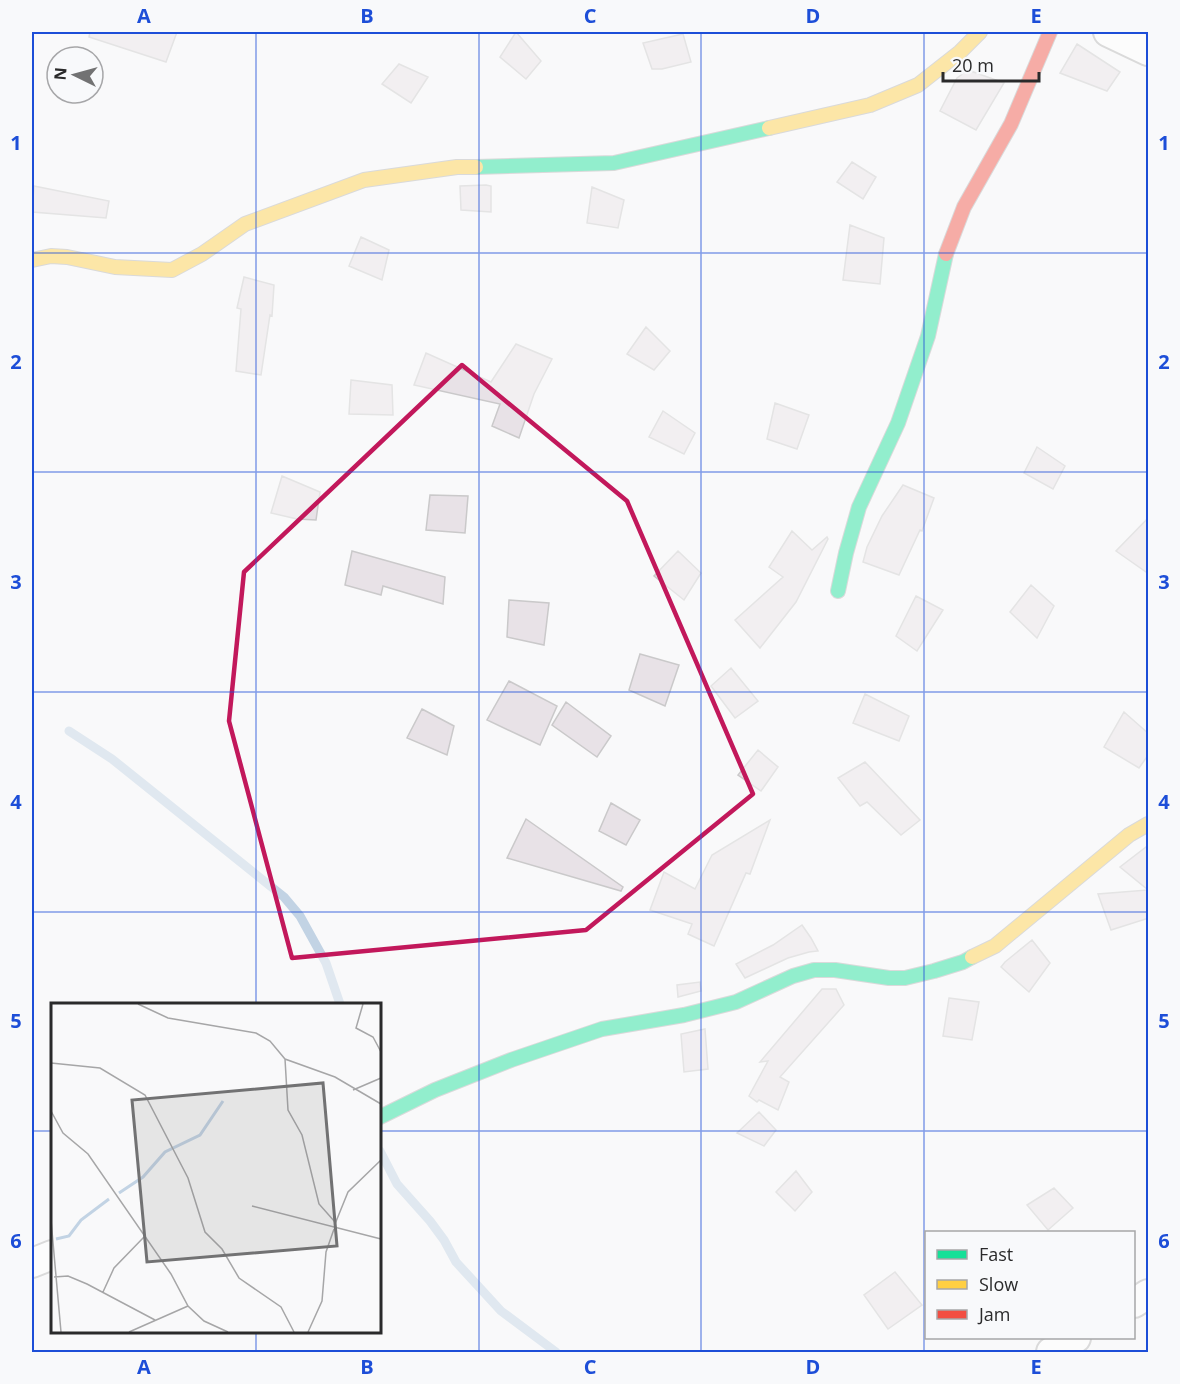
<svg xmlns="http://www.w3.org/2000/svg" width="1180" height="1384" font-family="'Open Sans',sans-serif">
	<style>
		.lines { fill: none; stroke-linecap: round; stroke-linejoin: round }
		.stream { stroke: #c2d3e4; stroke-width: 9 }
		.building { fill: #e8e2e7; stroke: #cac9ca; stroke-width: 1.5 }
		.street-casing { stroke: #b3b3b4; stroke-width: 32 }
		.fast-casing { stroke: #b3b3b4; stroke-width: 16 }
		.slow-casing { stroke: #b3b3b4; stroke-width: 16 }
		.jam-casing { stroke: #b3b3b4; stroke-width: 16 }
		.street { stroke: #fefefe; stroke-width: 28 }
		.fast { stroke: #16e098; stroke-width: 14 }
		.slow { stroke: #ffcf43; stroke-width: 14 }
		.jam { stroke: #f24e42; stroke-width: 14 }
		.marked { fill: none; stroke: #c2185b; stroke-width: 4.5; stroke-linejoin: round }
		.grid { fill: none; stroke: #1d4ed8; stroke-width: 1.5; stroke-opacity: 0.55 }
		.inset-river { fill: none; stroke: #c2d3e4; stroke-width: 3 }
		.inset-road { fill: none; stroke: #a6a6a7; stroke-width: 1.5 }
		.view { fill: #727273; fill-opacity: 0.15; stroke: #727273; stroke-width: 3 }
		.inset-edge { fill: none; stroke: #2a2a2b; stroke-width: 3 }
		.neatline { fill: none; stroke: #1d4ed8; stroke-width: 2 }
		.grid-label { font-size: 20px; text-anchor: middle; font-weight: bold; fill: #1d4ed8 }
	</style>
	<rect width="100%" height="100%" fill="#f9f9fa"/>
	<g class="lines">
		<path class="stream" d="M69 731 112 759 284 897 300 916 326 963 340 1004
			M380 1151 397 1184 430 1221 444 1240 456 1262 501 1311 556 1352"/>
	</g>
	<path class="building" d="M90 32H177L166 62 89 37Z
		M516 32 541 61 526 79 500 57Z
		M683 34 691 62 662 69H652L643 43Z
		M1077 44 1120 72 1107 91 1060 73Z
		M399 64 428 77 411 103 382 84Z
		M968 70 1004 83 976 130 940 111 957 78Z
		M852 162 876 177 863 199 837 182Z
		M486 185 491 186V212L461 210 460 186Z
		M34 186 109 201 106 218 32 212Z
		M592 187 624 200 618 228 587 223Z
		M850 225 884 238 880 284 843 280Z
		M361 237 389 250 382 280 349 266Z
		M244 277 274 285 272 316 270 315 261 375 236 371 241 309 237 308Z
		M646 327 670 351 654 370 627 354Z
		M516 344 552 359 534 394 519 438 492 426 500 404 414 385 426 353 491 382Z
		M351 380 392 385 393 415 349 414Z
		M775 403 809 415 797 449 767 439Z
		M663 411 695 433 684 454 649 437Z
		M1037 447 1065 466 1053 489 1024 473Z
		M282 476 320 492 316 520 297 519 271 513Z
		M903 485 934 498 922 531 920 530 899 575 863 562 867 547 882 516Z
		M430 495 468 496 465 533 426 530Z
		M1149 517V574L1116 551Z
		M792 531 812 550 827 537 828 539 796 602 760 648 735 620 783 577 769 567Z
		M352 551 445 577 443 604 383 586 381 595 345 585Z
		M678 551 701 573 684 600 654 576Z
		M1031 585 1054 606 1037 638 1010 612Z
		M916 596 943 610 917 651 896 636Z
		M509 600 549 603 544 645 507 637Z
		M640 654 679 665 665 706 629 690Z
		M731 668 758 701 735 718 711 686Z
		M509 681 557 706 540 745 487 720Z
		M865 694 909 716 899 741 853 723Z
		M566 702 611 736 597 757 552 725Z
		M422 709 454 726 447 755 407 738Z
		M1124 712 1149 734V754L1139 768 1104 747Z
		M758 750 778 767 761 791 738 775Z
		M865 762 920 820 901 835 867 802 860 806 838 778Z
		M611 803 640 820 626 845 599 831Z
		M526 819 623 887 621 891 507 858Z
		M770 820 750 874 746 873 714 946 688 934 692 924 650 910 664 872 695 889 712 855Z
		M1146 847 1149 850V918L1111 930 1098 894 1148 890 1120 867Z
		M802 925 811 938 818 951 809 952 788 958 745 978 736 964 773 945Z
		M1032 940 1050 963 1029 992 1001 967 1005 962Z
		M700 982 701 991 678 997 677 985Z
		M822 989H836L844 1005 780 1077 789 1082 778 1110 759 1100 757 1102 749 1096 768 1061 760 1062Z
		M949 998 979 1002 972 1040 943 1036Z
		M705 1029 708 1069 684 1072 681 1034Z
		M759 1112 776 1130 764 1146 737 1133Z
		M796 1171 812 1192 795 1211 776 1192Z
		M1054 1188 1073 1208 1048 1230 1027 1205Z
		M895 1272 922 1305 888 1329 864 1295Z"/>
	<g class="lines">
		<defs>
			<path id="street" d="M1108 32 1148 51
				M32 1263 52 1255
				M1134 1303 1148 1294
				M1051 1352 1076 1338"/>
			<path id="fast" d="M476 167 614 163 769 128
				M838 591 846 553 859 507 898 423 928 336 946 254
				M380 1117 435 1090 511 1060 602 1029 684 1015 736 1002 793 976 814 970H835L889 978H905L934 971 963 962 972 957"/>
			<path id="slow" d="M769 128 870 105 918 85 960 52 980 32
				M32 260 51 256 67 257 115 267 172 270 202 254 245 224 364 180 457 167H476
				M972 957 995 946 1129 835 1148 824"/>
			<path id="jam" d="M946 254 964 207 1011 124 1050 32"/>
		</defs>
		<use href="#street" class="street-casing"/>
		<use href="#fast" class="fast-casing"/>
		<use href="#slow" class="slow-casing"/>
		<use href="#jam" class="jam-casing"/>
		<use href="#street" class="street"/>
		<use href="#fast" class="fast"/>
		<use href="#slow" class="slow"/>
		<use href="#jam" class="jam"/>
	</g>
	<path d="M0 0H1180V1384H0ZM462 365 627 501 753 794 586 930 292 958 229 721 244 572Z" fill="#f9f9fa" fill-opacity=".55" fill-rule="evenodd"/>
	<path class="marked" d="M462 365 627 501 753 794 586 930 292 958 229 721 244 572Z"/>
	<path class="grid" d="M256 32V1004M479 32V1352M701 32V1352M924 32V1352M32 253H1148M32 472H1148M32 692H1148M32 912H1148M32 1131H52M380 1131H1148M256 1332V1352"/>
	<g transform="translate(51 1003)">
		<rect width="330" height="330" fill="#f9f9fa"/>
		<path class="inset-river" d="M68 190 92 174 114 149 149 132 172 98M5 236 18 233 30 217 58 196"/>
		<path class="inset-road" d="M87 1 117 15 205 30 219 38 234 56 284 74 330 101M312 1 305 25 322 34 330 49M234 56 237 107 251 132 268 201 284 219M0 60 49 65 94 92 137 175 154 229 171 246 188 275 230 304 243 329M302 87 330 75M0 108 12 130 37 151 120 271 137 303 153 318 177 329M201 203 330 236M0 217 10 329M284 221 297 189 330 157M3 274 17 273 36 281 104 317M52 289 63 265 93 234M78 329 137 303M257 329 271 298 275 249 283 226"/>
		<path class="view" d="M272 80 286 243 96 259 81 97Z"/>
		<rect width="330" height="330" class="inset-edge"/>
	</g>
	<rect width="1180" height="1384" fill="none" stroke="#f8f9fb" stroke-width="66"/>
	<rect x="925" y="1231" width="210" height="108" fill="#f8f9fb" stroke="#a6a6a8" stroke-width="1.5"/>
	<rect x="937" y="1250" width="30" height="9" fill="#16e098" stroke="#a6a6a8" stroke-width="1.5"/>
	<text x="979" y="1261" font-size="18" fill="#2a2a2b">Fast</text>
	<rect x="937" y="1280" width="30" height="9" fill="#ffcf43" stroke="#a6a6a8" stroke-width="1.5"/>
	<text x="979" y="1291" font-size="18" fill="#2a2a2b">Slow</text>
	<rect x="937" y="1310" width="30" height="9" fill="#f24e42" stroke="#a6a6a8" stroke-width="1.5"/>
	<text x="979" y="1321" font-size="18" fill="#2a2a2b">Jam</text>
	<g transform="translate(75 75) rotate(275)"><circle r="28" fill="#f8f9fb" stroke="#a6a6a8" stroke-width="1.5"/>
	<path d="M0-4.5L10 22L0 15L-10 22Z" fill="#727273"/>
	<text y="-9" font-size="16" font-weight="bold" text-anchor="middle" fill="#2a2a2b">N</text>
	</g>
	<path d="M943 72v9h96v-9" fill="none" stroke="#2a2a2b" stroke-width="3"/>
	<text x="952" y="72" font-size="18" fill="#2a2a2b" stroke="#f8f9fb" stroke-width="4.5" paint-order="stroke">20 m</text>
	<rect x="33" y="33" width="1114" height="1318" class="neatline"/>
	<g class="grid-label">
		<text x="144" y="23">A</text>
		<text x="367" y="23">B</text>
		<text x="590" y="23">C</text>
		<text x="813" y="23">D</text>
		<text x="1036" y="23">E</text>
		<text x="16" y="150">1</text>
		<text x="1164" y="150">1</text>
		<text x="16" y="369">2</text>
		<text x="1164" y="369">2</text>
		<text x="16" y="589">3</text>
		<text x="1164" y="589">3</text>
		<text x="16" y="809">4</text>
		<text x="1164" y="809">4</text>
		<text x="16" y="1028">5</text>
		<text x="1164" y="1028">5</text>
		<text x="16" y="1248">6</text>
		<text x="1164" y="1248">6</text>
		<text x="144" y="1374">A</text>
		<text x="367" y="1374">B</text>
		<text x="590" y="1374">C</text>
		<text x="813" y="1374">D</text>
		<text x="1036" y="1374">E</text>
	</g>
</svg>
